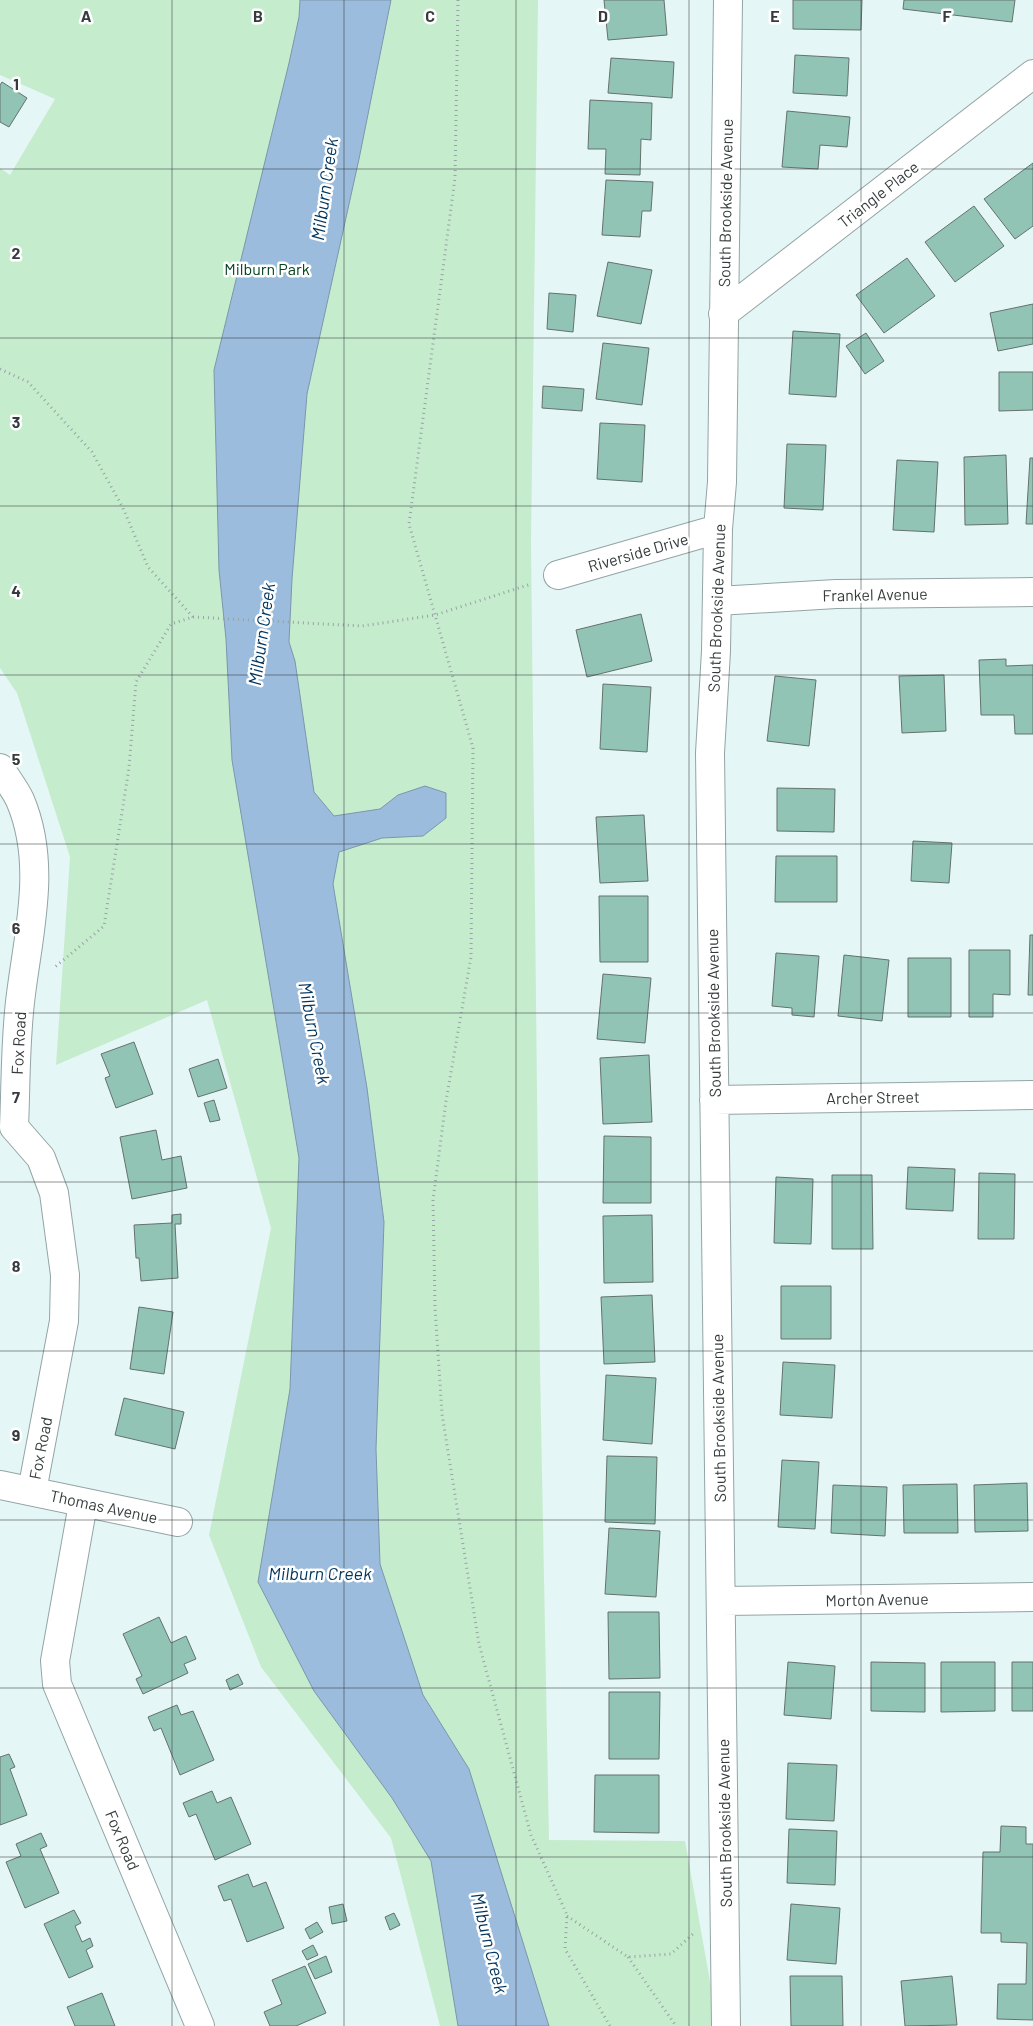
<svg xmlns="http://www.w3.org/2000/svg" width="1033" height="2026" font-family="Barlow,sans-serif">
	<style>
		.green { fill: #c6ecce }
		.water { fill: #9bbcdc; stroke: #7d96ac }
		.building { fill: #91c4b5; stroke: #64726d }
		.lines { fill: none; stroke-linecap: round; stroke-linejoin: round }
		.street-casing { stroke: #94a4a5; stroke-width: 30 }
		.path { stroke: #97a3a4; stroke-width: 3; stroke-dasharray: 1 4; stroke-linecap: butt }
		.street { stroke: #fff; stroke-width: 28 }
		.grid { fill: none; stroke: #363c3d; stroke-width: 1; stroke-opacity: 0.55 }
		.labels { text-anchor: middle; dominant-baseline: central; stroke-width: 5; stroke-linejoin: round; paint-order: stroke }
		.street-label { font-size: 16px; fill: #363c3d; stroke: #fff }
		.park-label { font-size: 16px; fill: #04441e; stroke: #fff }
		.water-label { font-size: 18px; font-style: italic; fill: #00355d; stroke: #fff }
		.grid-label { font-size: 16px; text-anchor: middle; font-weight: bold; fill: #363c3d; stroke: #fff; stroke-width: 5; stroke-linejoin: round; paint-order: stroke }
	</style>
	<rect width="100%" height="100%" fill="#e5f6f6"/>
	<path class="green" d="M0 0H538L531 542 540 1367 549 1840 685 1841 718 2026H440L391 1838 261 1667 209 1535 271 1228 207 1000 56 1065 70 857 17 693 0 668V168L10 175 55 99 0 75Z"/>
	<path class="water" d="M300 0H391L359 159 307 394 292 579 289 642 295 661 314 792 334 816 380 809 398 795 425 786 446 793V818L423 836 382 838 339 852 333 884 367 1088 384 1222 376 1449 380 1564 423 1695 469 1769 549 2026H458L431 1861 392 1798 314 1691 258 1582 290 1389 299 1158 232 760 226 639 219 570 214 370 289 63 299 17Z"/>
	<path class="building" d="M604 0H664L667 35 608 40Z
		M793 0H862L861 30 793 29Z
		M904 0H1015L1012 22 903 9Z
		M795 55 849 58 847 96 793 93Z
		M611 58 674 62 672 98 608 93Z
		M2 82 27 98 9 127 0 122V85Z
		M590 100 652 103 651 140 641 139 640 175 605 174 606 149H588Z
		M787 111 850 117 847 147 820 145 818 169 782 167Z
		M1033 163V226L1015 239 984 199Z
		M606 180 653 182 651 211H642L640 237 602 235Z
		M974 206 1004 246 955 282 925 242Z
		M907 258 935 296 884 333 856 295Z
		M608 262 652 270 641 324 597 316Z
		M549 293 576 295 573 332 547 329Z
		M1033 304V344L998 351 990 313Z
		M793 331 840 334 836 397 789 394Z
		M866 333 884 361 865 374 846 346Z
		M603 343 649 348 642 405 596 399Z
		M999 372H1033V410L999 411Z
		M543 386 584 389 582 411 542 408Z
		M600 423 645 425 642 482 597 479Z
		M787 444 826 445 823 510 784 508Z
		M1006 455 1008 524 965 525 964 457Z
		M1030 458H1033V524H1026Z
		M897 460 938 462 934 532 893 530Z
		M641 614 652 661 587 677 576 630Z
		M1006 659V666L1033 665V734H1015L1014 715H981L979 660Z
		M944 675 946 731 902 733 899 676Z
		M775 676 816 680 809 746 767 741Z
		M603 684 651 687 647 752 600 749Z
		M777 788 835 789 834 832 777 831Z
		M644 815 648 881 600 883 596 817Z
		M913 841 952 843 949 883 911 881Z
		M776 856H837V902H775Z
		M599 896H648V962H600Z
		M1030 935H1033V995H1028Z
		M969 950H1010V995L993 994V1017H969Z
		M776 953 819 956 814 1017 792 1015V1008L772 1006Z
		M844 955 889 960 882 1021 838 1016Z
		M908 958H951V1017H908Z
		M603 974 651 978 645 1043 597 1039Z
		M134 1042 153 1094 116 1108 105 1078 110 1076 101 1054Z
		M649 1055 652 1122 603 1124 600 1058Z
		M218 1059 227 1088 198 1097 189 1069Z
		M214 1100 220 1120 210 1122 204 1103Z
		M156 1130 162 1160 181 1156 187 1188 132 1199 120 1137Z
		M604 1136 651 1137V1203H603Z
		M908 1167 955 1169 953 1211 906 1209Z
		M979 1173 1015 1174 1014 1239H978Z
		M832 1175H872L873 1249H832Z
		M776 1177 813 1179 811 1244 774 1243Z
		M181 1214V1224H175L178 1278 141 1281 139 1258H136L134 1225 172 1223V1215Z
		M652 1215 653 1282 604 1283 603 1216Z
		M781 1286H831V1339H781Z
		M652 1295 655 1362 604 1364 601 1297Z
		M139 1307 173 1312 164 1374 130 1369Z
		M783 1362 835 1365 832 1418 780 1415Z
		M606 1375 656 1378 652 1444 603 1440Z
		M124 1398 184 1412 175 1449 115 1435Z
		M607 1456 657 1457 655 1524 605 1522Z
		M782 1460 819 1462 815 1529 778 1527Z
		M1027 1483 1028 1531 975 1532 974 1485Z
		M957 1484 958 1533H904L903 1485Z
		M833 1485 887 1487 885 1536 831 1533Z
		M609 1528 660 1531 656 1597 605 1594Z
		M608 1612H659L660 1678 609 1679Z
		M159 1617 171 1643 186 1636 196 1659 184 1664 188 1673 143 1694 136 1679 142 1676 123 1634Z
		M788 1662 835 1666 831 1719 784 1715Z
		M871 1662 925 1663V1712L871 1711Z
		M941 1662H995V1711L941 1712Z
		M1012 1662H1033V1711H1012Z
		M238 1674 243 1684 230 1690 226 1680Z
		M609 1692H660L659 1759H609Z
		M177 1705 181 1715 193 1711 214 1760 180 1775 161 1728 154 1731 148 1717Z
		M9 1754 15 1767 10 1769 27 1815 0 1825V1757Z
		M788 1763 837 1765 834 1821 786 1819Z
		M595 1775H659V1833L594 1832Z
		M212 1791 217 1803 231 1797 251 1844 215 1860 196 1814 189 1817 183 1803Z
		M1001 1826 1026 1827V1844H1033V2020L997 2019 998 1984H1026L1027 1943 1001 1942V1933H981L983 1852H1000Z
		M789 1829 837 1831 835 1885 787 1883Z
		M41 1833 47 1846 40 1849 59 1893 25 1908 6 1862 21 1856 16 1844Z
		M248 1874 253 1887 266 1882 284 1928 247 1942 231 1899 224 1901 218 1886Z
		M343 1904 347 1921 332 1924 329 1907Z
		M791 1904 840 1908 836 1964 787 1960Z
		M74 1910 81 1923 75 1926 82 1942 90 1938 93 1946 86 1950 93 1967 69 1978 44 1924Z
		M394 1913 400 1925 390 1930 385 1917Z
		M317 1922 323 1932 310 1939 305 1929Z
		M313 1945 318 1955 307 1960 302 1951Z
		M326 1956 332 1972 315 1979 308 1964Z
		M305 1966 326 2013 296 2026H270L264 2012 282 2004 272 1980Z
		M790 1976H842L843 2026H791Z
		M952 1976 957 2025 905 2026 901 1981Z
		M102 1993 115 2026H75L67 2007Z"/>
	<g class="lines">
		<defs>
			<path id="street" d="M723 314 1033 74
				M558 575 718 529
				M717 601 836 594 1033 592
				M0 768C6 778 15 789 20 800 47 863 29 930 21 994 15 1038 16 1083 14 1127L41 1158 54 1193 65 1275 64 1321 32 1491
				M714 1100 1033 1095
				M0 1485 178 1522
				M83 1504 55 1661 57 1684 200 2026
				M721 1601 1033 1597
				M726 2026 710 753 716 651 718 529 722 482 728 0"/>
		</defs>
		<use href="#street" class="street-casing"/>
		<path class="path" d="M458 0 455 178 409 524 473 748 471 957 446 1101 433 1200 435 1307 442 1414 479 1644 531 1835 567 1915 565 1949 610 2026
			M0 369 28 382 92 452 123 508 148 567 193 617 171 624 136 682 129 768 104 926 55 967
			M193 617 362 626 435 615 531 584
			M567 1916 628 1957 671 1954 695 1932
			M628 1957 676 2026"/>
		<use href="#street" class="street"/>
	</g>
	<path class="grid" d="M172 0V2026M344 0V2026M516 0V2026M689 0V2026M861 0V2026M0 169H1033M0 338H1033M0 506H1033M0 675H1033M0 844H1033M0 1013H1033M0 1182H1033M0 1351H1033M0 1520H1033M0 1688H1033M0 1857H1033"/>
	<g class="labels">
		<g class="street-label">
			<text transform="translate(878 194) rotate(-38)">Triangle Place</text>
			<text transform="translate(725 203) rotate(-89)">South Brookside Avenue</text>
			<text transform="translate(638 552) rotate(-16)">Riverside Drive</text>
			<text transform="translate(875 594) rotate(-1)">Frankel Avenue</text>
			<text transform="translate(716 608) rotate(-88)">South Brookside Avenue</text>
			<text transform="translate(713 1013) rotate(-91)">South Brookside Avenue</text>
			<text transform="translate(18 1043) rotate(-87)">Fox Road</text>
			<text transform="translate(873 1097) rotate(-1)">Archer Street</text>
			<text transform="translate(718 1418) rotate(-91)">South Brookside Avenue</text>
			<text transform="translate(40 1448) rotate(-79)">Fox Road</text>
			<text transform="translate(104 1506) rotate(12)">Thomas Avenue</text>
			<text transform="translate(877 1599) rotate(-1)">Morton Avenue</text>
			<text transform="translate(724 1823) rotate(-91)">South Brookside Avenue</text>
			<text transform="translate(123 1840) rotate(67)">Fox Road</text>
		</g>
		<g class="park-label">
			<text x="267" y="268">Milburn Park</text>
		</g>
		<g class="water-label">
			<text transform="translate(324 189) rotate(-82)">Milburn Creek</text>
			<text transform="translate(261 634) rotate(-82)">Milburn Creek</text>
			<text transform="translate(315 1033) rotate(79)">Milburn Creek</text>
			<text x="320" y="1573">Milburn Creek</text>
			<text transform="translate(490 1943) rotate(76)">Milburn Creek</text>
		</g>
	</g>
	<g class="grid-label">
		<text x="86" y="22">A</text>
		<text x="258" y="22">B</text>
		<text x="430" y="22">C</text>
		<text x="603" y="22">D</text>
		<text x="775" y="22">E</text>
		<text x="947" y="22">F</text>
		<text x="16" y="90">1</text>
		<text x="16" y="259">2</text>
		<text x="16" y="428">3</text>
		<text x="16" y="597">4</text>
		<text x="16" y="765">5</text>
		<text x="16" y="934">6</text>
		<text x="16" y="1103">7</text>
		<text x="16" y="1272">8</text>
		<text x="16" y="1441">9</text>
	</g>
</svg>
